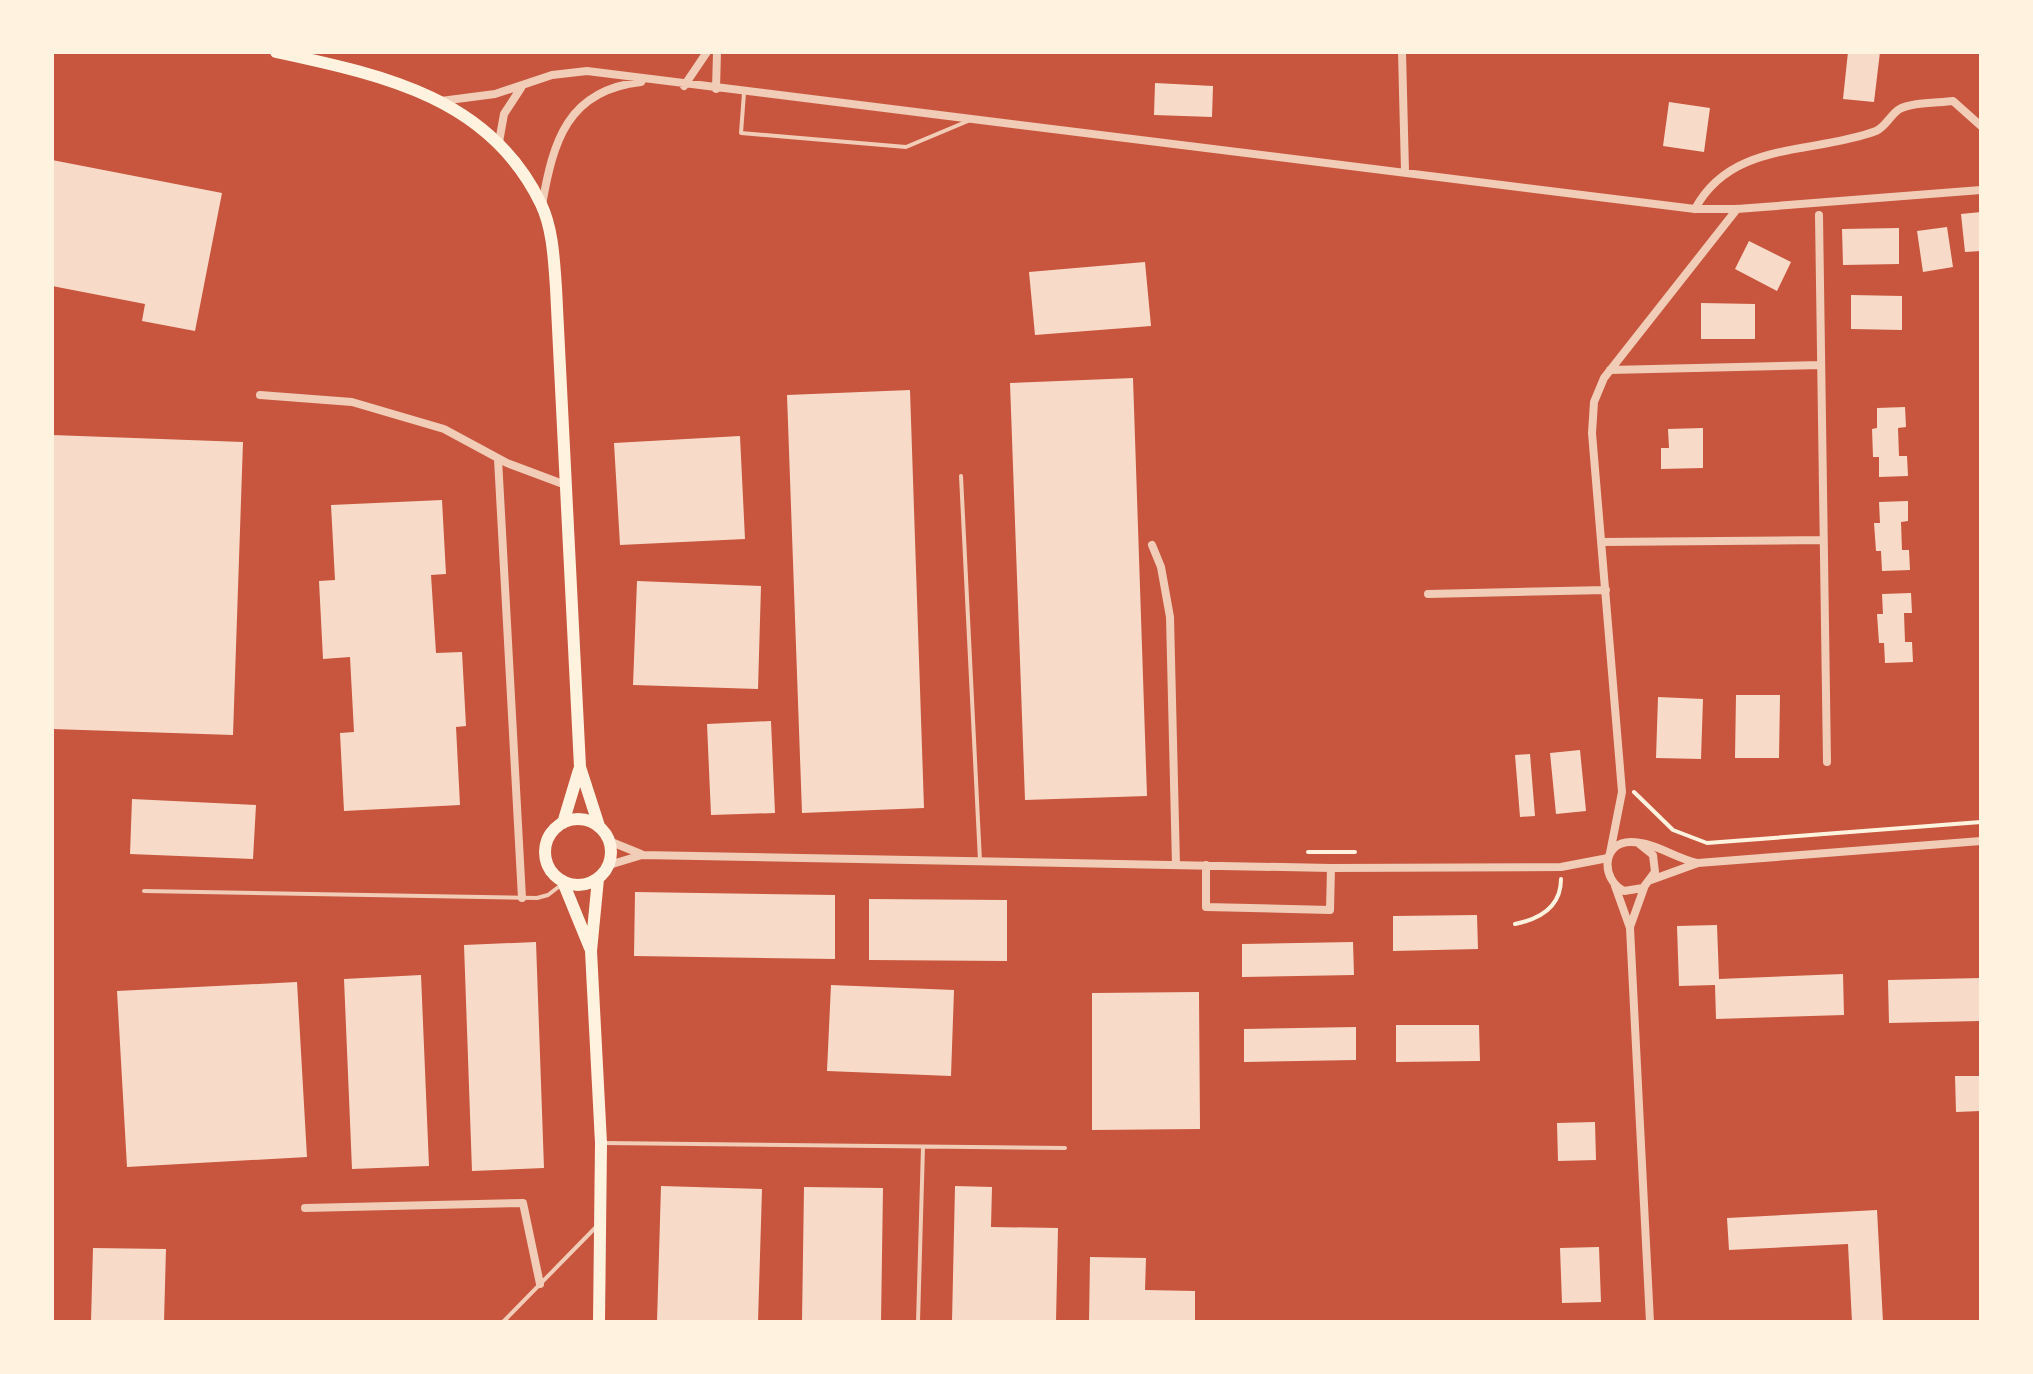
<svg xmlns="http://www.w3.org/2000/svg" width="2033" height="1374" font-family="'Alegreya Sans',sans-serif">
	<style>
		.building { fill: #f7dbc8 }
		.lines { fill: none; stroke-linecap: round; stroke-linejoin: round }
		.path { stroke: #fff3e0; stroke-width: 4 }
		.service { stroke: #f1ccb7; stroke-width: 4 }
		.minor { stroke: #f1ccb7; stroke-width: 8 }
		.secondary { stroke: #fff3e0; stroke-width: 12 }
	</style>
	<rect width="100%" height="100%" fill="#c8553d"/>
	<path class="building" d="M1848 52H1880L1874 102 1843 99Z
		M1155 83 1213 86 1212 117 1154 115Z
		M1669 102 1710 108 1704 152 1663 146Z
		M52 160 222 193 195 331 142 321 145 304 52 286Z
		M1981 212V251L1965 252 1961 214Z
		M1947 227 1953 267 1923 272 1917 231Z
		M1899 228V264L1843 265 1842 229Z
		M1749 241 1791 262 1777 291 1735 269Z
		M1145 262 1151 326 1035 335 1029 272Z
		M1851 295 1902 296V330L1851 329Z
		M1701 303 1755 304V339H1701Z
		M1133 378 1147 796 1025 800 1010 383Z
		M910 390 924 808 802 813 787 395Z
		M1905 407 1906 427 1898 428 1899 456H1907L1908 476 1879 477V457H1873L1872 429 1877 428V408Z
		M1703 428V468L1661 469V448H1669L1668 429Z
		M52 435 243 442 233 735 52 729Z
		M740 436 745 539 620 545 614 443Z
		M442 500 446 574 431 575 436 653 462 652 466 726 456 727 460 805 344 811 340 733 354 732 350 657 323 659 319 581 335 580 331 505Z
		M1908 501V521L1901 522 1902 550H1909L1910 570 1882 571 1881 551H1876L1874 523H1880L1879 502Z
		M637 581 761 586 758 689 633 685Z
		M1911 593 1912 613H1904L1905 642H1912L1913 662 1885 663 1884 643H1879L1877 614H1883L1882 594Z
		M1736 695H1780L1779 758H1735Z
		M1658 697 1703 699 1701 759 1656 758Z
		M771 721 775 813 711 815 707 724Z
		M1580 750 1586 811 1556 814 1550 753Z
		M1530 754 1535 816 1520 817 1515 755Z
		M132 799 256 805 253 859 130 854Z
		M635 892 835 895V959L634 956Z
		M869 899 1007 900V961L869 960Z
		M1477 915 1478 949 1393 951V916Z
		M1717 925 1719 979 1843 974 1844 1015 1716 1019 1715 985 1679 986 1677 926Z
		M536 942 544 1168 472 1171 464 945Z
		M1353 942 1354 975 1242 977V944Z
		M421 975 429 1166 352 1169 344 979Z
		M1981 978V1021L1889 1023 1888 980Z
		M297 982 307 1157 127 1167 117 991Z
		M831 985 954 990 951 1076 827 1071Z
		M1199 992 1200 1129 1092 1130V993Z
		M1396 1025H1479L1480 1061 1396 1062Z
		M1356 1027V1060L1244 1062V1029Z
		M1955 1076H1981V1111L1956 1112Z
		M1595 1122 1596 1160 1558 1161 1557 1123Z
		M661 1186 762 1189 758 1322H657Z
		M955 1186 992 1187 991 1227 1058 1228 1056 1322H952Z
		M804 1187 883 1188 881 1322H802Z
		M1877 1210 1883 1322H1852L1848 1244 1729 1250 1727 1218Z
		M1599 1247 1601 1302 1562 1303 1560 1248Z
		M93 1248 166 1249 164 1322H91Z
		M1090 1257 1146 1258 1145 1290 1195 1291V1322H1089Z"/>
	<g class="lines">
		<path class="path" d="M1634 792 1673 830 1707 843 1981 822
			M1308 852H1355
			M1515 924C1540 919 1561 907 1561 879"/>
		<path class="service" d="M744 93 741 133 906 147 968 121
			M961 476 980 861
			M144 891 537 898 548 895 561 885
			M603 1143 1065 1148
			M503 1322 596 1227
			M918 1322 923 1147"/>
		<path class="minor" d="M1402 52 1405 171
			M684 86 707 52
			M716 89 717 52
			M441 101 495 94 552 75 587 71 1695 209H1737L1981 190
			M499 142 504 114 521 88
			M542 205C553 142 567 90 641 82
			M1695 209C1732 140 1812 155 1876 131 1885 127 1890 116 1898 110 1910 102 1938 103 1953 101L1981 126
			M1819 215 1827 762
			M1610 370 1821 365
			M260 395 352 402 444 429 507 463 563 484
			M498 459 522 898
			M1602 542 1823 540
			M1152 545 1161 567 1170 617 1176 865
			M1428 594 1606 590
			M609 841 641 854
			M1638 843 1653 855 1655 872 1643 888 1624 891C1601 880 1601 842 1631 842 1654 842 1675 858 1697 863
			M1610 853 1622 792 1592 433 1594 402 1604 378 1737 209
			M609 865 642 855 1331 868 1561 867 1608 858
			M1206 865V907L1330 910 1331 868
			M1651 880 1698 863 1981 841
			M1615 886 1630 928 1650 1322
			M1630 927 1644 888
			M305 1208 523 1203 540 1284"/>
		<path class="secondary" d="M276 52C382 75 490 97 541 204 553 229 554 261 556 288L580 767 599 826
			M545 852a33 33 0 1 1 66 0a33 33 0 1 1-66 0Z
			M563 823 579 770
			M598 879 591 951 601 1143 599 1322
			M563 882 590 948"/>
	</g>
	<rect width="2033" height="1374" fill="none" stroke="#fff3e0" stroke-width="108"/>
</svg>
